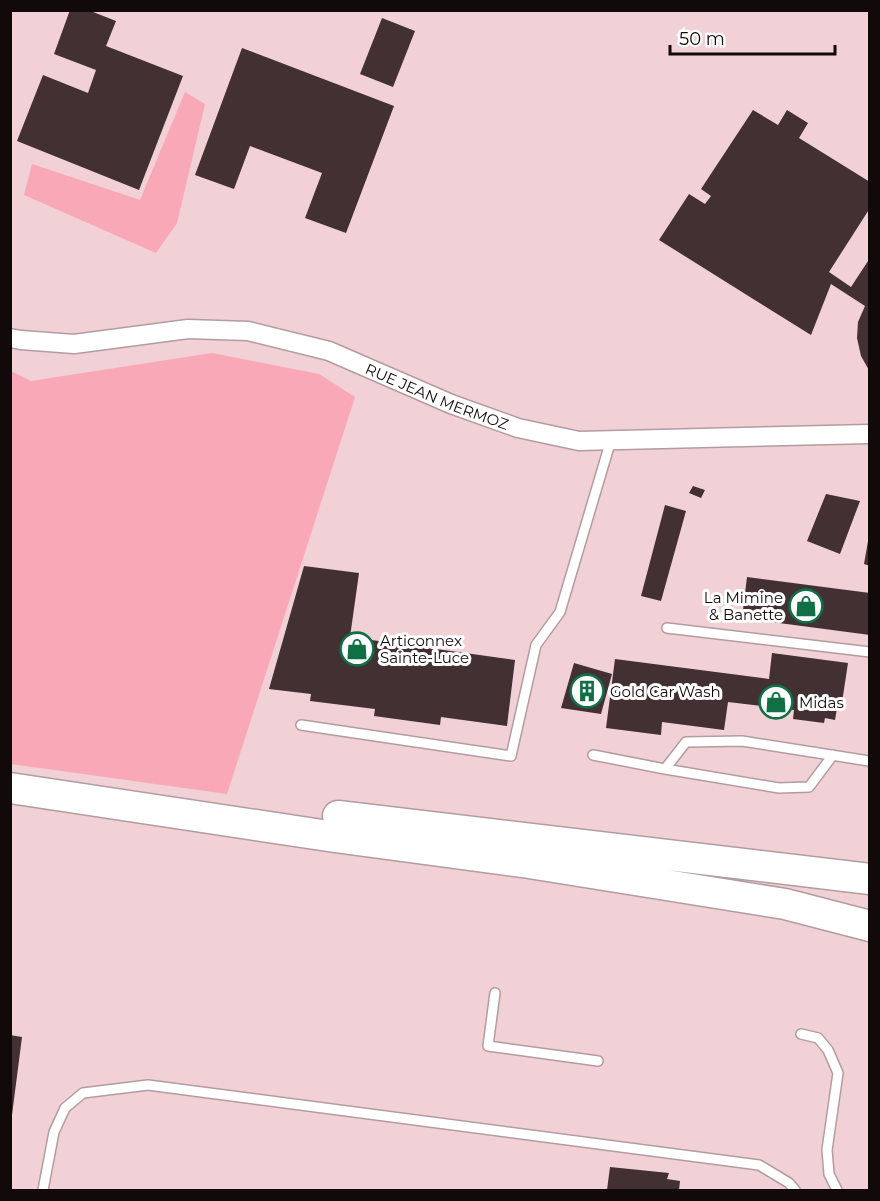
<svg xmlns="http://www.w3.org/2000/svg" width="880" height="1201" font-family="Montserrat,sans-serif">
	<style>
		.built { fill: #f1d0d6 }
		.green { fill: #f9a8b7 }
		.building { fill: #423033 }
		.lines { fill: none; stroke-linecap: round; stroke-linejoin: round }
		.service-casing { stroke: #b39ca0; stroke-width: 12 }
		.minor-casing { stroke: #b39ca0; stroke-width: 21 }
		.primary-casing { stroke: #b39ca0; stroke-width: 33 }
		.service { stroke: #fff; stroke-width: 9 }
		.minor { stroke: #fff; stroke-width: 18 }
		.primary { stroke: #fff; stroke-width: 30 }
		.labels { text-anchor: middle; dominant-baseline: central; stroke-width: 6; stroke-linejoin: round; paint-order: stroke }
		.street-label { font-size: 15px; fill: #11090a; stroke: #fff }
		.poi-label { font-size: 15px; fill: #11090a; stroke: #fff; text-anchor: start }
	</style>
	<rect width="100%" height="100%" fill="#f7dee2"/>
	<path class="built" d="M11 11H869V1190H11Z"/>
	<path class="green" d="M185 92 205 104 177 223 156 253 24 195 32 164 140 200Z
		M212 353 319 374 355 397 227 794 11 764V371L31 381Z"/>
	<path class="building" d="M70 10H88L116 21 106 46 183 76 139 190 17 141 43 75 88 93 96 70 54 54Z
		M382 18 415 31 393 87 360 74Z
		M242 48 394 106 346 233 305 218 322 173 250 146 234 189 195 175Z
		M753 110 778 125 787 110 808 123 799 138 870 182V208L829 272 851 287 870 258V372L861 356 857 338 858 322 865 306 831 284 811 335 659 240 689 194 705 204 711 196 701 189Z
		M693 486 705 490 701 498 689 493Z
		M826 494 860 501 840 554 807 541Z
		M665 505 686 511 661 601 641 596Z
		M868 541H870V566L864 564Z
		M304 566 359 573 350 637 515 660 507 726 441 717 440 725 374 716 375 709 310 701 311 694 269 689Z
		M747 577 870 593V635L742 618Z
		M772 653 848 663 841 709 837 708 835 720 825 718 824 723 793 719 794 710 728 702 724 730 662 722 661 735 606 728 615 659 769 679Z
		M574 663 612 674 601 714 561 708Z
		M10 1035 22 1037 12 1115H10Z
		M610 1167 669 1173 667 1179 680 1181 679 1190H607Z"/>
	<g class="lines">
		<defs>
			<path id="service" d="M667 628 870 652
				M301 725 511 756 536 645 560 612 611 440
				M593 755 665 769
				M833 755 809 787 779 788 665 769 686 742 742 741 869 761 870 762
				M495 993 488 1046 598 1061
				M801 1034 818 1038 828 1050 838 1073 827 1150 829 1174 837 1190
				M43 1190 54 1132 65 1108 83 1093 148 1085 759 1165 789 1183 795 1190"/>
			<g id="minor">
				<path id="s1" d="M10 338 21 340 74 344 188 329 248 331 329 351 451 404 518 428 579 441 870 434"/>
			</g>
			<path id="primary" d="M10 788 335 837 529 863 785 904 870 926
				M338 816 870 879"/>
		</defs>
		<use href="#service" class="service-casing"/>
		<use href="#minor" class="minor-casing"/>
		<use href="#primary" class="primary-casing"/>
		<use href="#service" class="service"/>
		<use href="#minor" class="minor"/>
		<use href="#primary" class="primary"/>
	</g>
	<defs>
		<symbol id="shop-ring" viewBox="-11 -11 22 22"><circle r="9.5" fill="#fff" stroke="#106f44" stroke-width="1.5"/><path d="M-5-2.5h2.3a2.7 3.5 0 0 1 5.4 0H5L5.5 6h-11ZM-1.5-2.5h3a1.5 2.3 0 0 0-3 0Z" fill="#106f44"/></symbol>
		<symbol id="building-ring" viewBox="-11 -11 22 22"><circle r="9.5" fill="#fff" stroke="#106f44" stroke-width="1.5"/><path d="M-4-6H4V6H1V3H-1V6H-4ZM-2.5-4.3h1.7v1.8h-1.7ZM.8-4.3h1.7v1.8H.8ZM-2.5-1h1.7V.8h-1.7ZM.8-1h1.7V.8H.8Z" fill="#106f44"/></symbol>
	</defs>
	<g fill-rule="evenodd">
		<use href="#shop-ring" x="787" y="587" width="38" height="38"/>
		<use href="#shop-ring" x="338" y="630" width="38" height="38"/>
		<use href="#building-ring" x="568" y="672" width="38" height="38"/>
		<use href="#shop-ring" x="757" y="683" width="38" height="38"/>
	</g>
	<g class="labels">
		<g class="street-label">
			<text stroke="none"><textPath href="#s1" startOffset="440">RUE JEAN MERMOZ</textPath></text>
		</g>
		<g class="poi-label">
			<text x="783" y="597" text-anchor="end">La Mimine<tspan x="783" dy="17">&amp; Banette</tspan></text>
			<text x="380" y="640">Articonnex<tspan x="380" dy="17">Sainte-Luce</tspan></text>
			<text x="610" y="691">Gold Car Wash</text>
			<text x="799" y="702">Midas</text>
		</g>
	</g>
	<rect width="880" height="1201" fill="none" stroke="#11090a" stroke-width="24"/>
	<path d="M670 45v9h165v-9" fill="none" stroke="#11090a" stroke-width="3"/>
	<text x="679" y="45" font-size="18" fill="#11090a" stroke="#ffffff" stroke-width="4.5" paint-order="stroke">50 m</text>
</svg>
